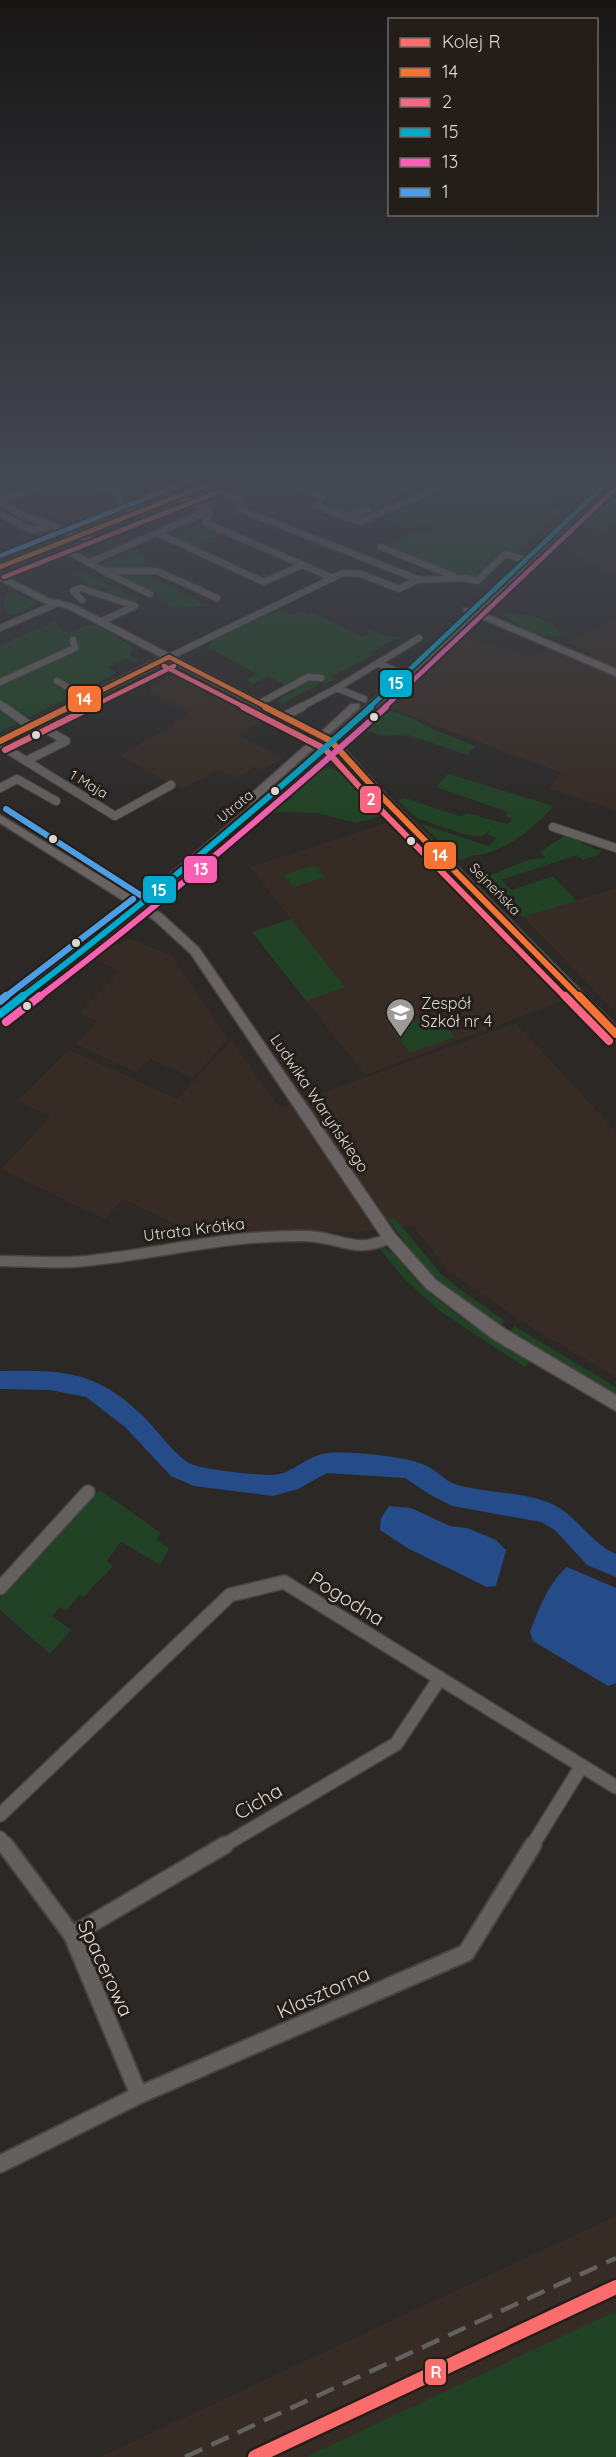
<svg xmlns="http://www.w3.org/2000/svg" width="616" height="2457" font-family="Quicksand,sans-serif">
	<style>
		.built { fill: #372c25 }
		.green { fill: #214224 }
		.water { fill: #254c89 }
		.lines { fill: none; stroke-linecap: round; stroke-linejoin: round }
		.river { fill: #254c89; fill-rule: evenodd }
		.street-far4-casing { stroke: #484442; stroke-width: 8 }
		.street-far3-casing { stroke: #484442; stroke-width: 10 }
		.street-far2-casing { stroke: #484442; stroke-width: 13 }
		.street-far1-casing { stroke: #484442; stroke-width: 16 }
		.street-casing { stroke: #484442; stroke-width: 20 }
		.secondary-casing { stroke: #484442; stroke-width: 3 }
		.street-far4 { stroke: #63605e; stroke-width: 6 }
		.street-far3 { stroke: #63605e; stroke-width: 8 }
		.street-far2 { stroke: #63605e; stroke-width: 10 }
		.street-far1 { stroke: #63605e; stroke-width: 13 }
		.street { stroke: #63605e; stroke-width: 16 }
		.secondary { fill: #696262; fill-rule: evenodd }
		.rail { stroke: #636160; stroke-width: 4.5; stroke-dasharray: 19 10; stroke-linecap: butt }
		.bus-1-far2-casing { stroke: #241e19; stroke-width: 8 }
		.bus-1-far1-casing { stroke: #241e19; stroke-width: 10 }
		.bus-1-casing { stroke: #241e19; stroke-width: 12 }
		.bus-2-far2-casing { stroke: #241e19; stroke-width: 8 }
		.bus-2-far1-casing { stroke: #241e19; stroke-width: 10 }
		.bus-2-casing { stroke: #241e19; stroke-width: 12 }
		.bus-3-far2-casing { stroke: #241e19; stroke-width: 8 }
		.bus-3-far1-casing { stroke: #241e19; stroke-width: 10 }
		.bus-3-casing { stroke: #241e19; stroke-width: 12 }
		.bus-4-far2-casing { stroke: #241e19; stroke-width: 8 }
		.bus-4-far1-casing { stroke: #241e19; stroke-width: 10 }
		.bus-4-casing { stroke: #241e19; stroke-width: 12 }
		.bus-5-far2-casing { stroke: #241e19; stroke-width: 8 }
		.bus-5-far1-casing { stroke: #241e19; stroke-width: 10 }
		.bus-5-casing { stroke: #241e19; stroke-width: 12 }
		.bus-1-far2 { stroke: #f57335; stroke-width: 4.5 }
		.bus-1-far1 { stroke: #f57335; stroke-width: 6 }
		.bus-1 { stroke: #f57335; stroke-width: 8 }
		.bus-2-far2 { stroke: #fa6682; stroke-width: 4.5 }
		.bus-2-far1 { stroke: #fa6682; stroke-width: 6 }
		.bus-2 { stroke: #fa6682; stroke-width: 8 }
		.bus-3-far2 { stroke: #00a9ce; stroke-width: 4.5 }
		.bus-3-far1 { stroke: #00a9ce; stroke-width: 6 }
		.bus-3 { stroke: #00a9ce; stroke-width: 8 }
		.bus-4-far2 { stroke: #f860b3; stroke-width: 4.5 }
		.bus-4-far1 { stroke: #f860b3; stroke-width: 6 }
		.bus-4 { stroke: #f860b3; stroke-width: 8 }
		.bus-5-far2 { stroke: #4d9ee5; stroke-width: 4.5 }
		.bus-5-far1 { stroke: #4d9ee5; stroke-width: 6 }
		.bus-5 { stroke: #4d9ee5; stroke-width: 8 }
		.rail-1-casing { stroke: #241e19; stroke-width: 19 }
		.rail-1 { stroke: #fb6d6d; stroke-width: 14 }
		.bus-dot { fill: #dbd7d4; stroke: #241e19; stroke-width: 2 }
		.labels { text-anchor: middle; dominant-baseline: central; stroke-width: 6; stroke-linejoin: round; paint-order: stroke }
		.far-street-label { font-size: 14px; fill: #dbd7d4; stroke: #241e19 }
		.poi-label { font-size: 16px; fill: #dbd7d4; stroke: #241e19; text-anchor: start }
		.street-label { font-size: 16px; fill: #dbd7d4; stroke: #241e19 }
		.near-street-label { font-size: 20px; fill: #dbd7d4; stroke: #241e19 }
		.line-badge { stroke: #241e19; stroke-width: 2 }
		.badge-label { font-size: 16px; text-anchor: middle; font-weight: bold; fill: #fff }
	</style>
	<rect width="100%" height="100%" fill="#2b2826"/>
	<path class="built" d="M74 482 116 499 125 510 78 529 21 501Z
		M594 531 616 541V577L573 554Z
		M616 618V810L549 788 562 773 386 707 388 699 459 636 535 657 550 646 585 662 592 654 568 643Z
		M183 672 268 716 239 735 282 759 262 770 255 767 238 777 217 770 182 789 122 757 123 753 174 726 172 724 191 714 148 691 151 686 169 676Z
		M389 822 565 1000 365 1075 252 932 291 919 250 867Z
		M616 888V1012L523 917Z
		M130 939 171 955 228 1039 193 1078 151 1059 136 1072 75 1044 98 1022 79 1013 120 972 89 956Z
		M516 1023 616 1132V1377L523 1322 449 1271 412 1225 357 1232 195 1233 123 1199 105 1219 1 1169 51 1117 18 1100 69 1050 177 1099 231 1040 280 1108Z
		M616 2216V2325L330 2457H100Z"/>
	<path class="green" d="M301 482H424L393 496 399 500 383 508 373 504 349 516 320 505 334 497 297 484Z
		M456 482H512L558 498 546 504 561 510 517 555 500 552 475 578 449 572 386 545 415 532 435 530 421 524 413 528 397 527 399 524 385 519 450 487 447 486Z
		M616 489V508L611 513 616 515V519L604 531 597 529 594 531 582 526V523Z
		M201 524 221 535 212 539 216 542 192 545 175 537 178 533Z
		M136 548 149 564 144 565 148 569 142 572 207 606 174 608 156 596 160 594 120 575 116 576 97 566Z
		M83 572 139 600 133 603C123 598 114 599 104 593L108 590 99 585 94 587 97 585 90 586 82 582 86 580 75 574Z
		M14 592 36 602V604L16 614H8L6 611 10 609 4 608C3 600 5 593 14 592Z
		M279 610 290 615 301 611 308 614 312 612 362 637 370 633 367 631 370 629 384 636 399 637 369 653 373 655 331 676 335 679 325 684 321 683 282 704 276 701 294 690 269 676 253 684 246 680 256 674 208 647 213 639Z
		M507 613C526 613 550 618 562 634 545 644 517 622 501 615Z
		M56 621 61 629 69 633 88 625 98 626 135 648 132 650 130 656 140 660 134 663 126 658 107 667 116 672 110 677 0 732V645L38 629 46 633 50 631 41 628Z
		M388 710 412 718 437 731 476 746 467 755 406 734 385 736 365 730 382 712Z
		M313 762 317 764 178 886 173 889 168 888 208 858 219 844Z
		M321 768C346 767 372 798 388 814L356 823 317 813 270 812Z
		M448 774 547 804 553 807C535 826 510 849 483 854 478 855 472 855 466 858L467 859 459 860 421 824 489 846 497 838 487 834 491 829 481 837 463 834 416 818 398 800 405 798 462 817 466 813 508 824 512 819 506 816 508 812 436 787Z
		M567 834 583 839 581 843 601 851 598 855 583 860 577 855 501 880 511 890 553 876 577 901 523 917 519 914 516 915 481 879 530 859 546 858 540 852Z
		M315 865 325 877 294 887 283 875Z
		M291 919 345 987 306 1001 252 932Z
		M436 1014 455 1037 410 1053 392 1030Z
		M395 1218 440 1273 461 1290 505 1321 500 1326 437 1279 413 1254 389 1220Z
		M382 1246C399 1255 410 1276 425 1289 458 1317 493 1339 530 1361L525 1367 441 1312 405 1280 378 1247Z
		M514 1326 616 1387V1395L510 1331Z
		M100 1490 161 1533 156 1540 169 1548 160 1565 121 1542 107 1561 113 1566C104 1577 93 1585 84 1597L79 1595 66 1611 60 1607 52 1616 71 1630 50 1654 0 1610V1599Z
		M616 2311V2457H306Z"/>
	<path class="water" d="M389 1506 411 1508 450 1526 467 1528 496 1540 506 1550 496 1586 487 1587 409 1549 380 1530 381 1518Z
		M567 1567 616 1588V1683L608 1686 533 1641 530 1632C539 1609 548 1583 567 1567Z"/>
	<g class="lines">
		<path class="river" d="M0 1371C65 1370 98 1371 146 1419 159 1433 172 1451 187 1462 199 1470 257 1475 273 1475 293 1474 307 1455 328 1453 350 1451 407 1456 427 1466 438 1471 445 1482 458 1485 487 1493 525 1492 552 1504 578 1516 590 1543 616 1554V1577L587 1565 555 1530 541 1522 452 1506 429 1494 405 1478 327 1473 298 1489 273 1496 194 1486 171 1476 125 1427 86 1397 50 1390 0 1389Z"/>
		<defs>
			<path id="street-far4" d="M51 482 3 499 1 503 22 515 89 539 90 542 68 551 104 571H157L217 598
				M93 482 117 493 122 507 138 512
				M294 482 293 484 323 497 316 506 360 522 450 482
				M211 488 240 500 239 509 420 580
				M178 496 207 509 209 511 206 523 333 578
				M0 514 32 530 51 526
				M209 514 203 513 157 533 264 582 302 565
				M349 518 368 509
				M381 547 453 576
				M88 563 157 533
				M107 573 150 594
				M82 600 73 591 81 588 135 606 100 622
				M0 628 58 603
				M169 657 343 573 361 574 399 589 417 580 464 578 477 581 505 554 522 559
				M378 663 396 671
				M57 681 87 698
				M0 682 75 648 73 640
				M337 688 364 699
				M260 703 308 677 321 678
				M0 704 6 708
				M299 708 337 688 419 638"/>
			<path id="street-far3" d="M4 707 30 726
				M284 716 302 707
				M0 745 115 816 171 785
				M26 761 66 741 44 728
				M0 788 17 779 56 801
				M553 827 616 848"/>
			<path id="street-far2" d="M0 1261C25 1261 49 1263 73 1262 152 1256 226 1234 306 1236 342 1237 353 1255 390 1238"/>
			<path id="street-far1" d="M0 1588 88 1492
				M0 1815 230 1595 284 1582 616 1787
				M0 1838 6 1846
				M223 1846 396 1744 440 1678
				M532 1846 581 1767"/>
			<path id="street" d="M5 1845 72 1935 139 2095
				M72 1935 225 1845
				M0 2164 139 2095 466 1953 533 1845"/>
			<path id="secondary" d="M208 482H218L0 570V564Z
				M604 482H612L481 612 616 669V676L476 616 338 742 386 795 616 1026V1039L611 1037 378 799 331 748 148 906 162 914 199 948 395 1234 436 1280 505 1329 616 1395V1411L493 1339 426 1288 385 1242 191 954 154 920 141 911 0 1018V1007L132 906 0 823V815L140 900 325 742 322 741 252 804H244V800L315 737 169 661 0 744V737L161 657 67 608 44 603 0 580V574L50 599 73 604 321 732 351 704H359V708L328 735 331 737 468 613 464 612V608L473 609 483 600Z"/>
		</defs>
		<use href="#street-far4" class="street-far4-casing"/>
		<use href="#street-far3" class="street-far3-casing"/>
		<use href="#street-far2" class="street-far2-casing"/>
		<use href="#street-far1" class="street-far1-casing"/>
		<use href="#street" class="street-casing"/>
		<use href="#secondary" class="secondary-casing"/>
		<use href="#street-far4" class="street-far4"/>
		<use href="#street-far3" class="street-far3"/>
		<use href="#street-far2" class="street-far2"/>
		<use href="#street-far1" class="street-far1"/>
		<use href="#street" class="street"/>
		<use href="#secondary" class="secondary"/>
		<path class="rail" d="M185 2457 616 2258"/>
		<defs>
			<path id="bus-1-far2" d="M0 567 214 482
				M169 657 268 708
				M66 708 169 657"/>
			<path id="bus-1-far1" d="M265 707 331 741 382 797 580 998
				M0 741 69 707"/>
			<path id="bus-1" d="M579 996 616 1034"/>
			<path id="bus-2-far2" d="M4 577 218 492
				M164 666 246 708
				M89 708 174 666"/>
			<path id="bus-2-far1" d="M243 707 325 749 375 804 566 998
				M5 750 92 707"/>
			<path id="bus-2" d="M565 996 609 1041"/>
			<path id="bus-3-far2" d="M369 708 608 482"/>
			<path id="bus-3-far1" d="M21 998C142 906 258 808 371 707"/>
			<path id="bus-3" d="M0 1014 23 996"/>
			<path id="bus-4-far2" d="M384 708 615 489"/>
			<path id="bus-4-far1" d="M38 998C159 906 273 808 386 707"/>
			<path id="bus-4" d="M6 1022 40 996"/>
			<path id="bus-5-far2" d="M0 556 187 482"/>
			<path id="bus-5-far1" d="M6 809 145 898
				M4 998 133 899"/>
			<path id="bus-5" d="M0 1001 6 996"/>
		</defs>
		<use href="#bus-1-far2" class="bus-1-far2-casing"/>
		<use href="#bus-1-far1" class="bus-1-far1-casing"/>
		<use href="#bus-1" class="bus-1-casing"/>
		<use href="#bus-2-far2" class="bus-2-far2-casing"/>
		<use href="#bus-2-far1" class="bus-2-far1-casing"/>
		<use href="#bus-2" class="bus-2-casing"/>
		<use href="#bus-3-far2" class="bus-3-far2-casing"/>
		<use href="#bus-3-far1" class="bus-3-far1-casing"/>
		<use href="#bus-3" class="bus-3-casing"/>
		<use href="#bus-4-far2" class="bus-4-far2-casing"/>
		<use href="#bus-4-far1" class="bus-4-far1-casing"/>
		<use href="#bus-4" class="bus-4-casing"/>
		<use href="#bus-5-far2" class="bus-5-far2-casing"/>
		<use href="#bus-5-far1" class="bus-5-far1-casing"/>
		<use href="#bus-5" class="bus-5-casing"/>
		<use href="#bus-1-far2" class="bus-1-far2"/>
		<use href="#bus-1-far1" class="bus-1-far1"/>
		<use href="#bus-1" class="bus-1"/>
		<use href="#bus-2-far2" class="bus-2-far2"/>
		<use href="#bus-2-far1" class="bus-2-far1"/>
		<use href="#bus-2" class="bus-2"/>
		<use href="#bus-3-far2" class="bus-3-far2"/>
		<use href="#bus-3-far1" class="bus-3-far1"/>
		<use href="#bus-3" class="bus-3"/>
		<use href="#bus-4-far2" class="bus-4-far2"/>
		<use href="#bus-4-far1" class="bus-4-far1"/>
		<use href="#bus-4" class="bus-4"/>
		<use href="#bus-5-far2" class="bus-5-far2"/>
		<use href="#bus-5-far1" class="bus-5-far1"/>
		<use href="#bus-5" class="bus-5"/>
		<defs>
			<path id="rail-1" d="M255 2457 616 2287"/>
		</defs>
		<use href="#rail-1" class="rail-1-casing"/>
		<use href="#rail-1" class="rail-1"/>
	</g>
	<linearGradient id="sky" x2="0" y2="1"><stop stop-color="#181615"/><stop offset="0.58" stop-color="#444852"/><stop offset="1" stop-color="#444852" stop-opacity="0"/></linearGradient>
	<rect width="616" height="826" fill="url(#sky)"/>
	<defs>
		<symbol id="school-pin" viewBox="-11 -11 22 30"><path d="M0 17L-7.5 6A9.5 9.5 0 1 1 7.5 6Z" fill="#9d9a97" stroke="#241e19"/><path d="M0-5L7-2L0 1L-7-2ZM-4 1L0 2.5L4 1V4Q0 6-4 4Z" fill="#fff"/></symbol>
	</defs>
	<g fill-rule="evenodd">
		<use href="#school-pin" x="384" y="996" width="33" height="45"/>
	</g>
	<g class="bus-dot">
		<circle cx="374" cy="717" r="5"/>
		<circle cx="36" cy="735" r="5"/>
		<circle cx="275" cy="791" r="5"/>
		<circle cx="53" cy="839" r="5"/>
		<circle cx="411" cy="841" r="5"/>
		<circle cx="76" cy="943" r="5"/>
		<circle cx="27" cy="1006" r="5"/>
	</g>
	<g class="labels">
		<g class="far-street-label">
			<text transform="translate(89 784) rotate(31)">1 Maja</text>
			<text transform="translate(235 806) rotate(-40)">Utrata</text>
			<text transform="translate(495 889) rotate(46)">Sejneńska</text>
		</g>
		<g class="poi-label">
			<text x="421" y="1003">Zespół<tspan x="421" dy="18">Szkół nr 4</tspan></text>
		</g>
		<g class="street-label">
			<text transform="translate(320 1103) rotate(56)">Ludwika Waryńskiego</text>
			<text transform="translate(194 1229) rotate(-7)">Utrata Krótka</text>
		</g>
		<g class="near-street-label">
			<text transform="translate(347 1598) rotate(32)">Pogodna</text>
			<text transform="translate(258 1801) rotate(-30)">Cicha</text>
			<text transform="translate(106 1968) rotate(65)">Spacerowa</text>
			<text transform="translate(323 1992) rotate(-24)">Klasztorna</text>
		</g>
	</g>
	<g class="line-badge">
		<rect x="379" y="669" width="34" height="29" rx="6" fill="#00a9ce"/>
		<rect x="67" y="685" width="35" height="28" rx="6" fill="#f57335"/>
		<rect x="359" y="785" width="23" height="29" rx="6" fill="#fa6682"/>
		<rect x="423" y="841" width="34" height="29" rx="6" fill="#f57335"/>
		<rect x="183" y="855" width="35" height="29" rx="6" fill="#f860b3"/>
		<rect x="142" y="875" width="35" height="29" rx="6" fill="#00a9ce"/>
		<rect x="424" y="2358" width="23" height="28" rx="6" fill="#fb6d6d"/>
	</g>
	<g class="badge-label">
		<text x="396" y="689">15</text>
		<text x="84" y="705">14</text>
		<text x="371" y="805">2</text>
		<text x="440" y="861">14</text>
		<text x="201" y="875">13</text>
		<text x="159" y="896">15</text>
		<text x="436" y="2378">R</text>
	</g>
	<rect x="388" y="18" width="210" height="198" fill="#241e19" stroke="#6d6864" stroke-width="1.5"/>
	<rect x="400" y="38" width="30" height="9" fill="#fb6d6d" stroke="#6d6864" stroke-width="1.5"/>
	<text x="442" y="48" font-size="18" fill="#dbd7d4">Kolej R</text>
	<rect x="400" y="68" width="30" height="9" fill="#f57335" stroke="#6d6864" stroke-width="1.5"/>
	<text x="442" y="78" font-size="18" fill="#dbd7d4">14</text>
	<rect x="400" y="98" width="30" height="9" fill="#fa6682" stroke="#6d6864" stroke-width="1.5"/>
	<text x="442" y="108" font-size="18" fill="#dbd7d4">2</text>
	<rect x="400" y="128" width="30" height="9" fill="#00a9ce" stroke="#6d6864" stroke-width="1.5"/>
	<text x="442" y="138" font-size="18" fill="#dbd7d4">15</text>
	<rect x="400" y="158" width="30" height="9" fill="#f860b3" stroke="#6d6864" stroke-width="1.5"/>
	<text x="442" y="168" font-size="18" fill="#dbd7d4">13</text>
	<rect x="400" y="188" width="30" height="9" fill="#4d9ee5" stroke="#6d6864" stroke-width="1.5"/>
	<text x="442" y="198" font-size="18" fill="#dbd7d4">1</text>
</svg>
